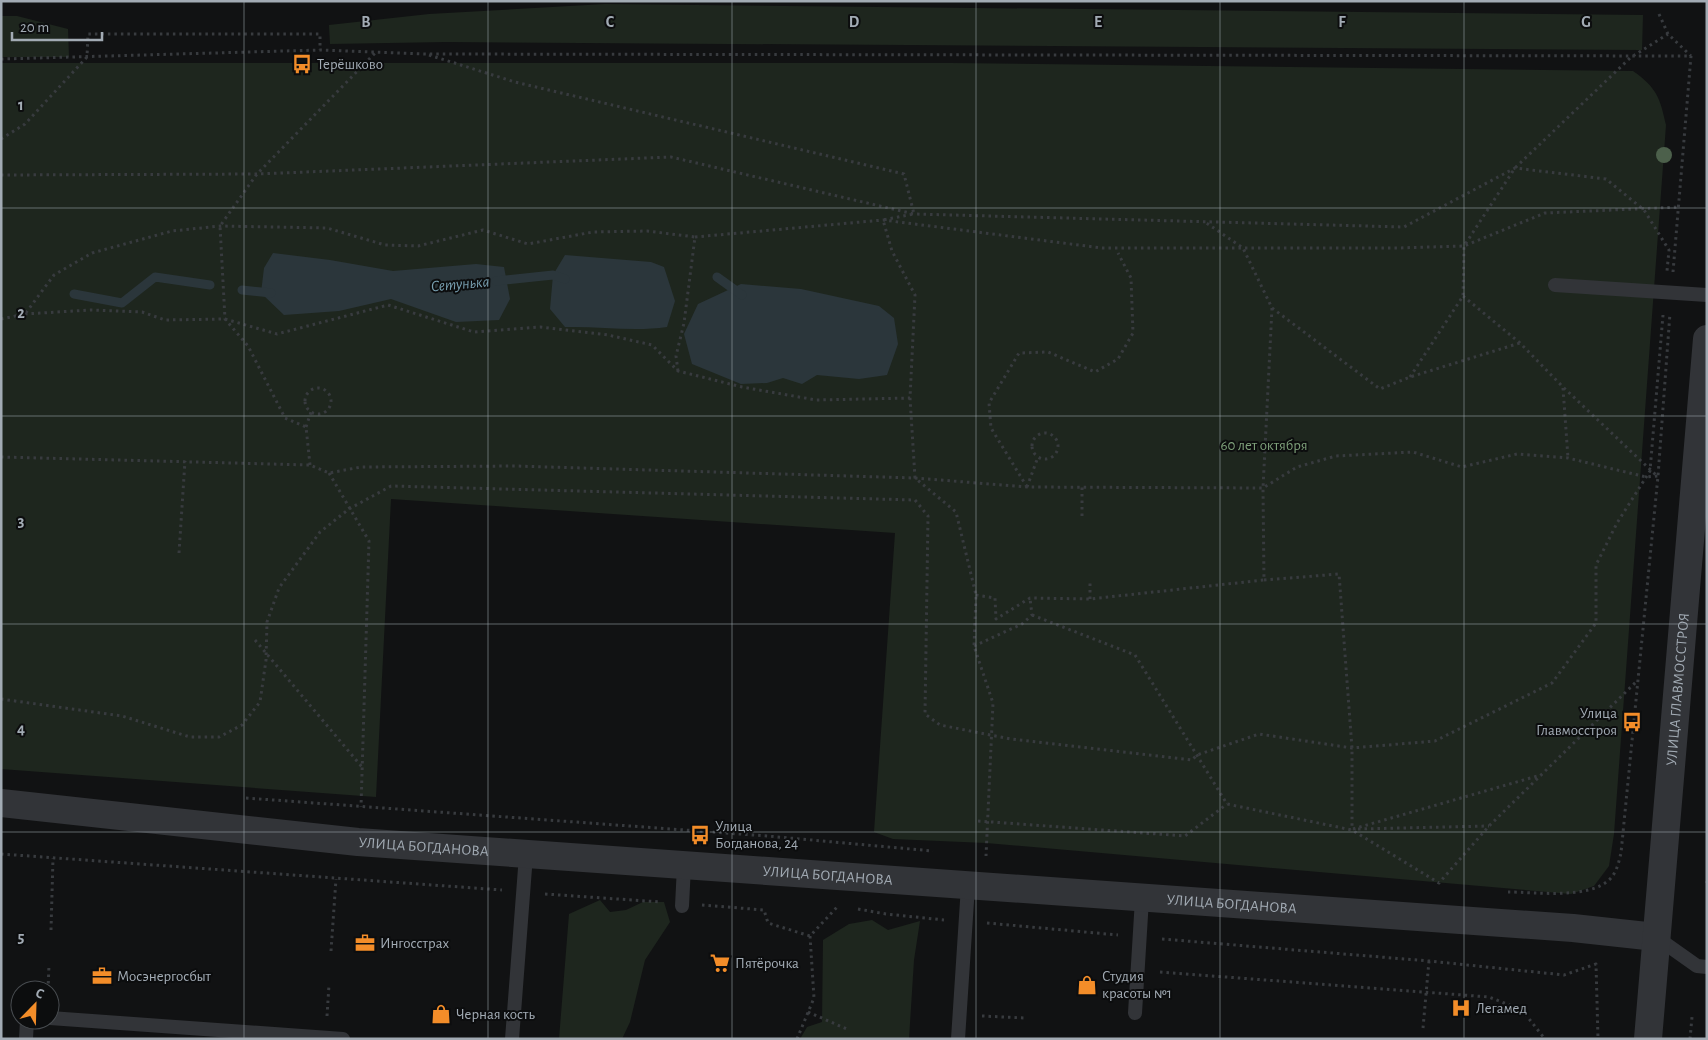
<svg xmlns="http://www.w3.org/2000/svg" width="1708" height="1040" font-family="'Alegreya Sans',sans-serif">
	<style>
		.green { fill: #1e261e }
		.water { fill: #2b363b }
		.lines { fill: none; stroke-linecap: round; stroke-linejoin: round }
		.stream { stroke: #2b363b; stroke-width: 9 }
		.path { stroke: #383b3f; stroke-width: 3; stroke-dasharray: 2.5 4; stroke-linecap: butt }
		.service { stroke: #323438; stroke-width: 14 }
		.tertiary { stroke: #323438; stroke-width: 28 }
		.path-bridge { stroke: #383b3f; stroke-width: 3; stroke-dasharray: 2.5 4; stroke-linecap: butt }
		.tree { fill: #4c604b }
		.grid { fill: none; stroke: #a2abb4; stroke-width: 1; stroke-opacity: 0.55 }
		.labels { text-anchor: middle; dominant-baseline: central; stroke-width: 4; stroke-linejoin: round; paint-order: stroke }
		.poi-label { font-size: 15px; fill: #a2abb4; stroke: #0c0d0e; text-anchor: start }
		.park-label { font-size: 15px; fill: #7d9f79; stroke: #0c0d0e }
		.street-label { font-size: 15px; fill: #a2abb4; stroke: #0c0d0e }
		.water-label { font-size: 16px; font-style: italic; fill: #789fb0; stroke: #0c0d0e }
		.grid-label { font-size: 16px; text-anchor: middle; font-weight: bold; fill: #a2abb4; stroke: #0c0d0e; stroke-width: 4; stroke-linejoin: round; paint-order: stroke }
	</style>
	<rect width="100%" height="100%" fill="#111213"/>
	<path class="green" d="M605 4 1643 15 1642 50 446 42 330 44 329 25 429 14Z
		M1 16H17L68 29 69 57H1Z
		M1 63H950L1633 71C1657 88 1660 98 1666 125L1614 834 1609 866 1594 886 1571 894 986 843 893 839 874 832 895 533 391 499 376 797 1 769Z
		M600 900 610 912 626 910 643 902H664L670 922 645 960 630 1022 622 1039H559L569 914Z
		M872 920 888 930 920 921 914 960 909 1039H800L807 1027 822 1022 823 940 849 924Z"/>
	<path class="water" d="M273 253 330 260 393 271 476 264 504 267 510 299 499 320 456 322 391 299 339 311 284 315 261 293 264 268Z
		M565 255 651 262 664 267 675 301 667 327C633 332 599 326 565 327L550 309 553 275Z
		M741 284 801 289 879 306 894 318 898 344 887 375 859 379 817 375 802 384 783 378 767 383 741 384 692 364 684 334 698 304Z"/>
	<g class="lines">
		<path class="stream" d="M717 277 742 295
			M496 281 553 275 565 279
			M242 290 271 293
			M74 294 122 303 155 277 210 285"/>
		<path class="path" d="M1659 14 1668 34 1691 56
			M429 55 515 82 904 174 914 214 883 220 892 251 915 295 910 398 915 478 956 512 976 595 974 646 993 703 986 856
			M1 59 320 50 426 54 1691 56
			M1 139 25 124 87 57 88 34H320V50
			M1 175 257 174 671 157 914 214 1404 227 1515 168 1606 179 1644 210 1669 250 1667 271
			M695 237 883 220 1102 248H1397L1464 246 1545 213 1680 207
			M1673 272 1691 56
			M1463 296 1520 343 1563 387 1657 476
			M1272 308 1380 389 1410 377 1520 343
			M25 314 90 310 142 312 165 320 225 319 277 334 388 305 474 332 540 327 608 335 652 345 678 371 742 387 816 400 910 398
			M1 319 25 314 54 275 92 253 172 231 220 226 327 228 385 245 418 246 483 230 528 244 593 232 647 231 695 237 684 323 676 356 678 371
			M1410 377 1463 296 1464 246 1515 168 1630 58 1668 34
			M1563 388 1568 458
			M305 401a13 13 0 1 1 26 0a13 13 0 1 1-26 0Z
			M306 427 311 412
			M1032 446a13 13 0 1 1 26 0a13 13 0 1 1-26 0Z
			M1 457 310 465 329 473 361 467 515 466 915 478 1027 487 1263 488 1297 467 1336 456 1413 452 1462 467 1517 454 1568 458 1646 477 1658 476
			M310 465 306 427 285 418 248 346 225 319 220 226 257 174 376 52
			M329 473 369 541 361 807
			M1027 487 1038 457
			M1082 516V486
			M179 553 185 461
			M1264 580 1339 574 1352 748V830
			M976 595 995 598 996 619 1030 598 1090 599 1264 580 1263 488 1272 308 1243 248 1205 222
			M1090 599V581
			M1032 615 1135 655 1227 804 1352 830 1439 883 1489 826 1636 682
			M255 640 362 767
			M974 646 1022 624 1032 615 1030 598
			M1 699 122 716 190 737H219L242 725 260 702 266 660 267 622 279 588 320 532 349 509 391 486 915 500 928 516 925 714 940 725 1011 739 1192 760 1197 755 1259 734 1352 748 1435 741 1552 683 1596 623V565L1617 523 1650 471 1663 315
			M246 798 767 836 933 851
			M978 821 1185 836 1227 804
			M1353 829 1541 775
			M1358 829 1489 826
			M1 854 502 890
			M1706 881 1707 882
			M1508 892C1535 892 1591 900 1611 878 1617 871 1619 861 1621 853L1658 476 1670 313
			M545 894 661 902
			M702 905 764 910 768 923 810 936 838 906
			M858 909 886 914 944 920
			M987 923 1118 935
			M51 930 53 858
			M1162 939 1429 961 1564 975 1596 964 1598 1039
			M331 951 336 879
			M1160 972 1489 997 1522 1010 1545 1039
			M48 990 49 965
			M808 1012 849 1030
			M327 1016 329 985
			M982 1016 1025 1018
			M1423 1028 1429 961
			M797 1039 814 998 810 936
			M1690 1039 1692 1017"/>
		<path class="service" d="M1555 285 1707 295
			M682 906 684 866
			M1656 937 1697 966 1707 967
			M1135 1013 1142 899
			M50 1018 343 1039
			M26 1039 27 1020
			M512 1039 526 855
			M958 1039 968 886"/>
		<g class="tertiary">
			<path id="s1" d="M1 803 358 842 1573 928 1656 937"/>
			<path id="s2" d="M1648 1039 1707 339"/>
		</g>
		<path class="path-bridge" d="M1027 487 991 428 989 403 1019 353 1048 352 1095 372 1118 359 1133 333 1131 278 1118 253"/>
	</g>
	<circle class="tree" cx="1664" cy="155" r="8"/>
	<path class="grid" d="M244 1V1039M488 1V1039M732 1V1039M976 1V1039M1220 1V1039M1464 1V1039M1 208H1707M1 416H1707M1 624H1707M1 832H1707"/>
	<defs>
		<symbol id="bus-bare" viewBox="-9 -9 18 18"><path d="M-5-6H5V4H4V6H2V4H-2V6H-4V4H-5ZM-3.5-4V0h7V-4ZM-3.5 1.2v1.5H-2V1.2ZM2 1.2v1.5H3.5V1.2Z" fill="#f38d29" stroke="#0c0d0e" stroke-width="2.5" paint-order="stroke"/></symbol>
		<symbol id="office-bare" viewBox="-9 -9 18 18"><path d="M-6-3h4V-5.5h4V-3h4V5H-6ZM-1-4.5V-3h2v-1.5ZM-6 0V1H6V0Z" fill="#f38d29" stroke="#0c0d0e" stroke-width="2.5" paint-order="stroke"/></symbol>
		<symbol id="supermarket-bare" viewBox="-9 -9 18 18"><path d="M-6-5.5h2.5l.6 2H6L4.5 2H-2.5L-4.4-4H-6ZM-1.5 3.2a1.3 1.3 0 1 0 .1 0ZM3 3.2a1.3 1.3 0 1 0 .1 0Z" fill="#f38d29" stroke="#0c0d0e" stroke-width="2.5" paint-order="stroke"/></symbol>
		<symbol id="shop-bare" viewBox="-9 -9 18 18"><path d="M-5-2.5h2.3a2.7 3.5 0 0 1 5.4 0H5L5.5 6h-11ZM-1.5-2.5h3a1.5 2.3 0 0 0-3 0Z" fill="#f38d29" stroke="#0c0d0e" stroke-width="2.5" paint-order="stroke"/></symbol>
		<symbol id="hospital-bare" viewBox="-9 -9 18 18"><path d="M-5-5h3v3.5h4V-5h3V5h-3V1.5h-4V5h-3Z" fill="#f38d29" stroke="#0c0d0e" stroke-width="2.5" paint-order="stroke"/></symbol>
	</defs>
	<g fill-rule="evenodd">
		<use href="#bus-bare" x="288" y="50" width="28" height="28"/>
		<use href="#bus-bare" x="1618" y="708" width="28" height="28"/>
		<use href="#bus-bare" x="686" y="821" width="28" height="28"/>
		<use href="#office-bare" x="351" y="929" width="28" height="28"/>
		<use href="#supermarket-bare" x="706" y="949" width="28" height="28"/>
		<use href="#office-bare" x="88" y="962" width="28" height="28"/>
		<use href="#shop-bare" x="1073" y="971" width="28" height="28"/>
		<use href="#hospital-bare" x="1447" y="994" width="28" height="28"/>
		<use href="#shop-bare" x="427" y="1000" width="28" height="28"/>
	</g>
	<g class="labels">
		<g class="poi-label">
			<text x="317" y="64">Терёшково</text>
			<text x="1617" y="713" text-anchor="end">Улица<tspan x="1617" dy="17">Главмосстроя</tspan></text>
			<text x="715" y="826">Улица<tspan x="715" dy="17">Богданова, 24</tspan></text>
			<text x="380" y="943">Ингосстрах</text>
			<text x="735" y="963">Пятёрочка</text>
			<text x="117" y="976">Мосэнергосбыт</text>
			<text x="1102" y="976">Студия<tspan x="1102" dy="17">красоты №1</tspan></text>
			<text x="1476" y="1008">Легамед</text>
			<text x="456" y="1014">Черная кость</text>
		</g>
		<g class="park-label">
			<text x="1264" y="445">60 лет октября</text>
		</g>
		<g class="street-label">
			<text stroke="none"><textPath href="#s2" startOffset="351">УЛИЦА ГЛАВМОССТРОЯ</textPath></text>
			<text stroke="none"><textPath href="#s1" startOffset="425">УЛИЦА БОГДАНОВА</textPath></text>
			<text stroke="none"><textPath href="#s1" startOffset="830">УЛИЦА БОГДАНОВА</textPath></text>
			<text stroke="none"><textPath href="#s1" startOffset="1235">УЛИЦА БОГДАНОВА</textPath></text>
		</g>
		<g class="water-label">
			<text transform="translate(460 284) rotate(-5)">Сетунька</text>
		</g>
	</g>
	<g class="grid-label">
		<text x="366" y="27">B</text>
		<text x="610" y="27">C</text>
		<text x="854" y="27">D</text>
		<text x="1098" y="27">E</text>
		<text x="1342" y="27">F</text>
		<text x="1586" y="27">G</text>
		<text x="21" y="110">1</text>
		<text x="21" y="318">2</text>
		<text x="21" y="526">3</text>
		<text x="21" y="734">4</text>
		<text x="21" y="942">5</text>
	</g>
	<rect width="1708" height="1040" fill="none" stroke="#a2abb4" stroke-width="5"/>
	<g transform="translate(35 1005) rotate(23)"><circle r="24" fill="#0c0d0e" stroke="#484c50"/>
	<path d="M0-4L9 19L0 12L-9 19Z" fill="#f38d29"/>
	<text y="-8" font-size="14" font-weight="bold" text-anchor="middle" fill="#a2abb4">С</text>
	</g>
	<path d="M12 32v8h90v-8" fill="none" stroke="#a2abb4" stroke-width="2.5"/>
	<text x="20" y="32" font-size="15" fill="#a2abb4" stroke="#0c0d0e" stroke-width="4" paint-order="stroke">20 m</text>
</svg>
